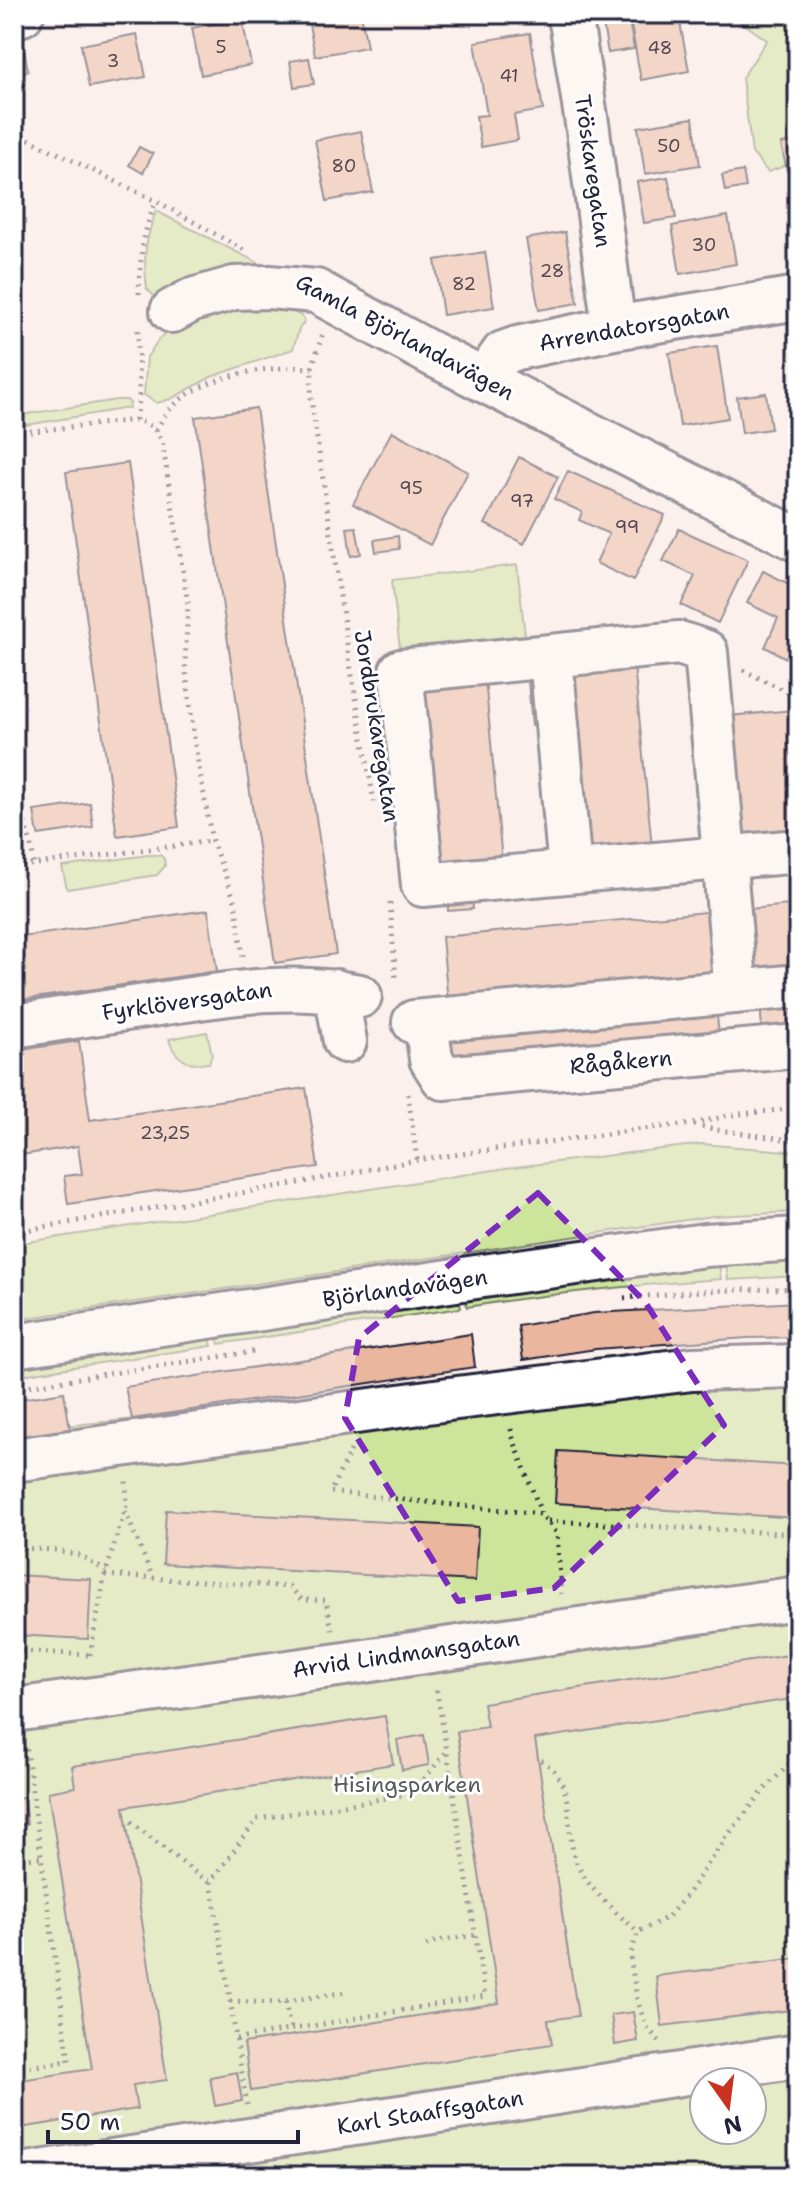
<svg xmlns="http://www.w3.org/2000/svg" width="812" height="2190" font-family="'Shantell Sans',sans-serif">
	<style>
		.green { fill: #cde59b; stroke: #78846b; stroke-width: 2; fill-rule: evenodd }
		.building { fill: #eab69d; stroke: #22223b; stroke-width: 2 }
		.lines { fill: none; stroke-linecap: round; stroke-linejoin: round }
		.minor-casing { stroke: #22223b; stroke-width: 48 }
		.path { stroke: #22223b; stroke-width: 5; stroke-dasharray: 2 6; stroke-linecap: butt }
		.minor { stroke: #fff; stroke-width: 42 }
		.marked { fill: none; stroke: #7b2cbf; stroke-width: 6; stroke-dasharray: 16 10; stroke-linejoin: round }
		.labels { text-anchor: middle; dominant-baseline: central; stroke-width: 6; stroke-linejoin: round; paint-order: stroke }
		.number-label { font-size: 18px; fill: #544754 }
		.street-label { font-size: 22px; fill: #22223b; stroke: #fff }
		.park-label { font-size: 22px; fill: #555c58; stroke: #fff }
	</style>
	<rect width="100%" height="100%" fill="#fbf0eb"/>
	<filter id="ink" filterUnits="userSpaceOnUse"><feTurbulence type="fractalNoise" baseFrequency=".0125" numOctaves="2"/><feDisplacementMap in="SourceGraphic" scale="16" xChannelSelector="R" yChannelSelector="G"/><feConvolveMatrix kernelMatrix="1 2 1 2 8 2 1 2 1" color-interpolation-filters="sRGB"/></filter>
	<g filter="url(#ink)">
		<path class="green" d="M730 14H798V161L768 172 752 153 742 78 767 40Z
			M156 211 270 269 158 300 147 289C143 257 145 241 156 211Z
			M273 303 302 316 305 321 299 329 293 349 211 377 171 399 157 403 144 395 147 357 159 339 184 320 211 306Z
			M117 400H127L130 403 129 408 14 427V416Z
			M517 565 525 635 400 649 392 580Z
			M388 678 402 875 372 679Z
			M148 855H160L164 859 165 866 157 875 67 889 62 867Z
			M207 1032 212 1054 209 1063C189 1066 174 1059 169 1039Z
			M702 1144 798 1152V1212L713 1216 14 1320V1244L507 1168Z
			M798 1260V1276L728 1280 726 1265Z
			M719 1265 721 1279C635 1285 551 1293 467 1307L465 1300Z
			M459 1300 461 1308 219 1344 217 1337Z
			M210 1338 212 1346 14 1376V1369Z
			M798 1353V2176H14V1431ZM704 2082H752V2130H704Z"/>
		<path class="building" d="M307 14H361L367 47 315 56Z
			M628 14 634 49 608 53 602 19Z
			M679 17 689 71 641 80 631 25Z
			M242 18 251 65 201 75 192 28Z
			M530 33 543 110 514 115 518 140 481 147 476 116 487 115 475 42Z
			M137 34 146 77 89 87 81 45Z
			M22 38 28 71 14 74V40Z
			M309 58 314 84 294 87 290 61Z
			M693 118 700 165 645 174 638 127Z
			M361 131 373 192 327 201 315 140Z
			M798 141V169L787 171 781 144Z
			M139 147 153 154 143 173 129 165Z
			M743 171 746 187 725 191 722 175Z
			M668 177 676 218 644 223 637 182Z
			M798 197V246L788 200Z
			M728 216 736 264 680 274 672 226Z
			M565 232 578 303 539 310 526 239Z
			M485 252 494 307 443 315 435 260Z
			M717 346 728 418 680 426 669 353Z
			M766 393 771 429 742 433 737 397Z
			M256 408 336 954 275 963 195 417Z
			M392 431 468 472 430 545 353 504Z
			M519 457 558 477 524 544 485 524Z
			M128 463 179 827 117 836 66 472Z
			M568 471 665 515 633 581 596 563 609 534 579 520 582 512 554 499Z
			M356 527 361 554 351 556 347 528Z
			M679 529 748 560 718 623 681 605 695 576 663 561Z
			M398 536 399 549 376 552 374 540Z
			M763 571 795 587 796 585 798 586V664L765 647 778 618 747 603Z
			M634 665 652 847 589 853 571 671Z
			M485 678 502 861 436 867 420 684Z
			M544 678 549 724 532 726 528 680Z
			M793 710 798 761V834L742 840 729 716Z
			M90 803 93 827 38 835 34 811Z
			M471 891 473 909 448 911 447 893Z
			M798 904V968L746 973 740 910Z
			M208 910 217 971 14 1001V938Z
			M716 911 723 975 448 1002 442 937Z
			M798 997V1027L762 1030 760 1001Z
			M716 1006 719 1035 453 1059 451 1030Z
			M79 1041 90 1120 306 1088 318 1167 68 1204 64 1176 82 1174 78 1146 21 1155 14 1106V1051Z
			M798 1302V1337L747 1338 596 1349 523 1360 518 1326 594 1313Z
			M471 1334 475 1367 132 1419 125 1387Z
			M64 1392 70 1429 14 1438V1400Z
			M558 1451 798 1466V1518L555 1503Z
			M166 1510 478 1527 475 1581 163 1564Z
			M14 1575 91 1579 88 1639 14 1635Z
			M795 1654 798 1676V1698L535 1739 578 2016 548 2020 552 2044 251 2091 244 2043 499 2003 457 1732 487 1727 483 1703Z
			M385 1716 393 1764 124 1807 167 2080 133 2085 137 2109 14 2129V2081L92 2069 48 1792 75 1787 72 1766Z
			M424 1735 429 1765 402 1770 397 1740Z
			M23 1797 27 1824 14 1826V1799Z
			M798 1958V2009L662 2026 656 1976Z
			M633 2012 638 2041 615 2045 611 2015Z
			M237 2072 242 2101 215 2106 210 2077Z"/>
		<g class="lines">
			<defs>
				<path id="minor" d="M569 14 572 27 588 130 614 328
					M14 16 22 14
					M172 311 192 300 234 288 269 287 316 291 430 353 798 540
					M484 380 503 353 517 348 614 328 798 298
					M551 657 570 871
					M336 991 345 1041
					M736 992 706 652 679 643 401 671 423 885C548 873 673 862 798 851
					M426 1021 431 1059 443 1078 798 1046
					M414 1022 798 986
					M14 1026C64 1018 115 1011 165 1003 231 993 294 982 360 996
					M14 1346 476 1277 705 1245 798 1239
					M14 1460 449 1399 692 1369 798 1366
					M14 1710 338 1665 565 1631 798 1598
					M14 2176 798 2056"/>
			</defs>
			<use href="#minor" class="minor-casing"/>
			<path class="path" d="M14 132 156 201 244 250
				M139 294C140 258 142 235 156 201
				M322 335 312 368 311 398 350 664 374 802
				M136 420 139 401 138 328
				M156 430C160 424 162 418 166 414 195 376 267 365 312 368
				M14 433 136 420C151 424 155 428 162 441L188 604 185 664 195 745 212 841 235 901 243 957
				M743 670 798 697
				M14 801C26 820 31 842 34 864
				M14 867 212 841
				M390 903 396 981
				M408 1094 417 1160
				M694 1125 718 1130 798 1141
				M14 1232 299 1183 417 1160 651 1128 693 1124 731 1115 798 1108
				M624 1298 701 1291 798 1288
				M14 1388 258 1351
				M511 1429 513 1438 541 1513
				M351 1450 330 1492 541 1514 557 1533 561 1594
				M125 1511 153 1578
				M548 1521 798 1534
				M14 1548 56 1550 79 1555 106 1571
				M105 1575 290 1587 302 1600H326L332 1631
				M14 1651 90 1655V1658
				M90 1655 105 1575 127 1503 126 1481
				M541 1760C546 1764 552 1767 555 1772 576 1799 564 1839 579 1868 592 1893 617 1913 638 1932
				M131 1822 197 1874 211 1882
				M14 1861 41 1857
				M426 1946 436 1941 476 1935
				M230 2001 275 2003 347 1992
				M285 2002 291 2029
				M236 2039 485 1996 447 1752
				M659 2041 646 2026 637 1999 630 1956 638 1932 668 1917 688 1893 728 1835 764 1790 798 1755
				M14 2069 69 2061 26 1745
				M247 2105 211 1882 257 1819 412 1794 447 1751 436 1687"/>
			<use href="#minor" class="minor"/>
		</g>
	</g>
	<path d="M0 0H812V2190H0ZM538 1193 645 1302 724 1425 554 1588 458 1601 345 1418 359 1338Z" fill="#fbf0eb" fill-opacity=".55" fill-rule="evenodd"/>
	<path class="marked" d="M538 1193 645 1302 724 1425 554 1588 458 1601 345 1418 359 1338Z"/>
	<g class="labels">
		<g class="number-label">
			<text x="221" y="47">5</text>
			<text x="660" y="48">48</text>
			<text x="113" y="61">3</text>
			<text x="509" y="76">41</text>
			<text x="669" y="146">50</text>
			<text x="344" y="166">80</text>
			<text x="704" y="245">30</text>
			<text x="552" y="271">28</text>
			<text x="464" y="284">82</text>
			<text x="411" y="488">95</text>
			<text x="522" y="501">97</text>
			<text x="627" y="527">99</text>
			<text x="165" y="1133">23,25</text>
		</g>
		<g class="street-label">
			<text transform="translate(593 171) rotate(82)">Tröskaregatan</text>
			<text transform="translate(634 327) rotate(-10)">Arrendatorsgatan</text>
			<text transform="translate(405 337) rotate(28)">Gamla Björlandavägen</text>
			<text transform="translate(377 726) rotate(81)">Jordbrukaregatan</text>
			<text transform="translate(187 1001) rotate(-8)">Fyrklöversgatan</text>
			<text transform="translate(621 1062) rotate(-5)">Rågåkern</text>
			<text transform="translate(405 1288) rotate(-8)">Björlandavägen</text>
			<text transform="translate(406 1654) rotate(-8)">Arvid Lindmansgatan</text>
			<text transform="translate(430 2112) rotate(-9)">Karl Staaffsgatan</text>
		</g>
		<g class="park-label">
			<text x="407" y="1784">Hisingsparken</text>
		</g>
	</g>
	<rect width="812" height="2190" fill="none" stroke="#fff" stroke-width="48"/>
	<rect x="24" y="24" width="764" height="2142" fill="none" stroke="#22223b" stroke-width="3" filter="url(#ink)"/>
	<g transform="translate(728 2106) rotate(166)"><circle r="38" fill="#ffffff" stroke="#a7a7b1" stroke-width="2"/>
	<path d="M0-6L14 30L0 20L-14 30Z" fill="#c8321e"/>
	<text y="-12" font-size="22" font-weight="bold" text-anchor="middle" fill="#22223b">N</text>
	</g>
	<path d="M48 2130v12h250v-12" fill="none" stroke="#22223b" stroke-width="4"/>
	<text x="60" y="2130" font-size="24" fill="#22223b" stroke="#ffffff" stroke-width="6" paint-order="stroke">50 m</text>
</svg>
